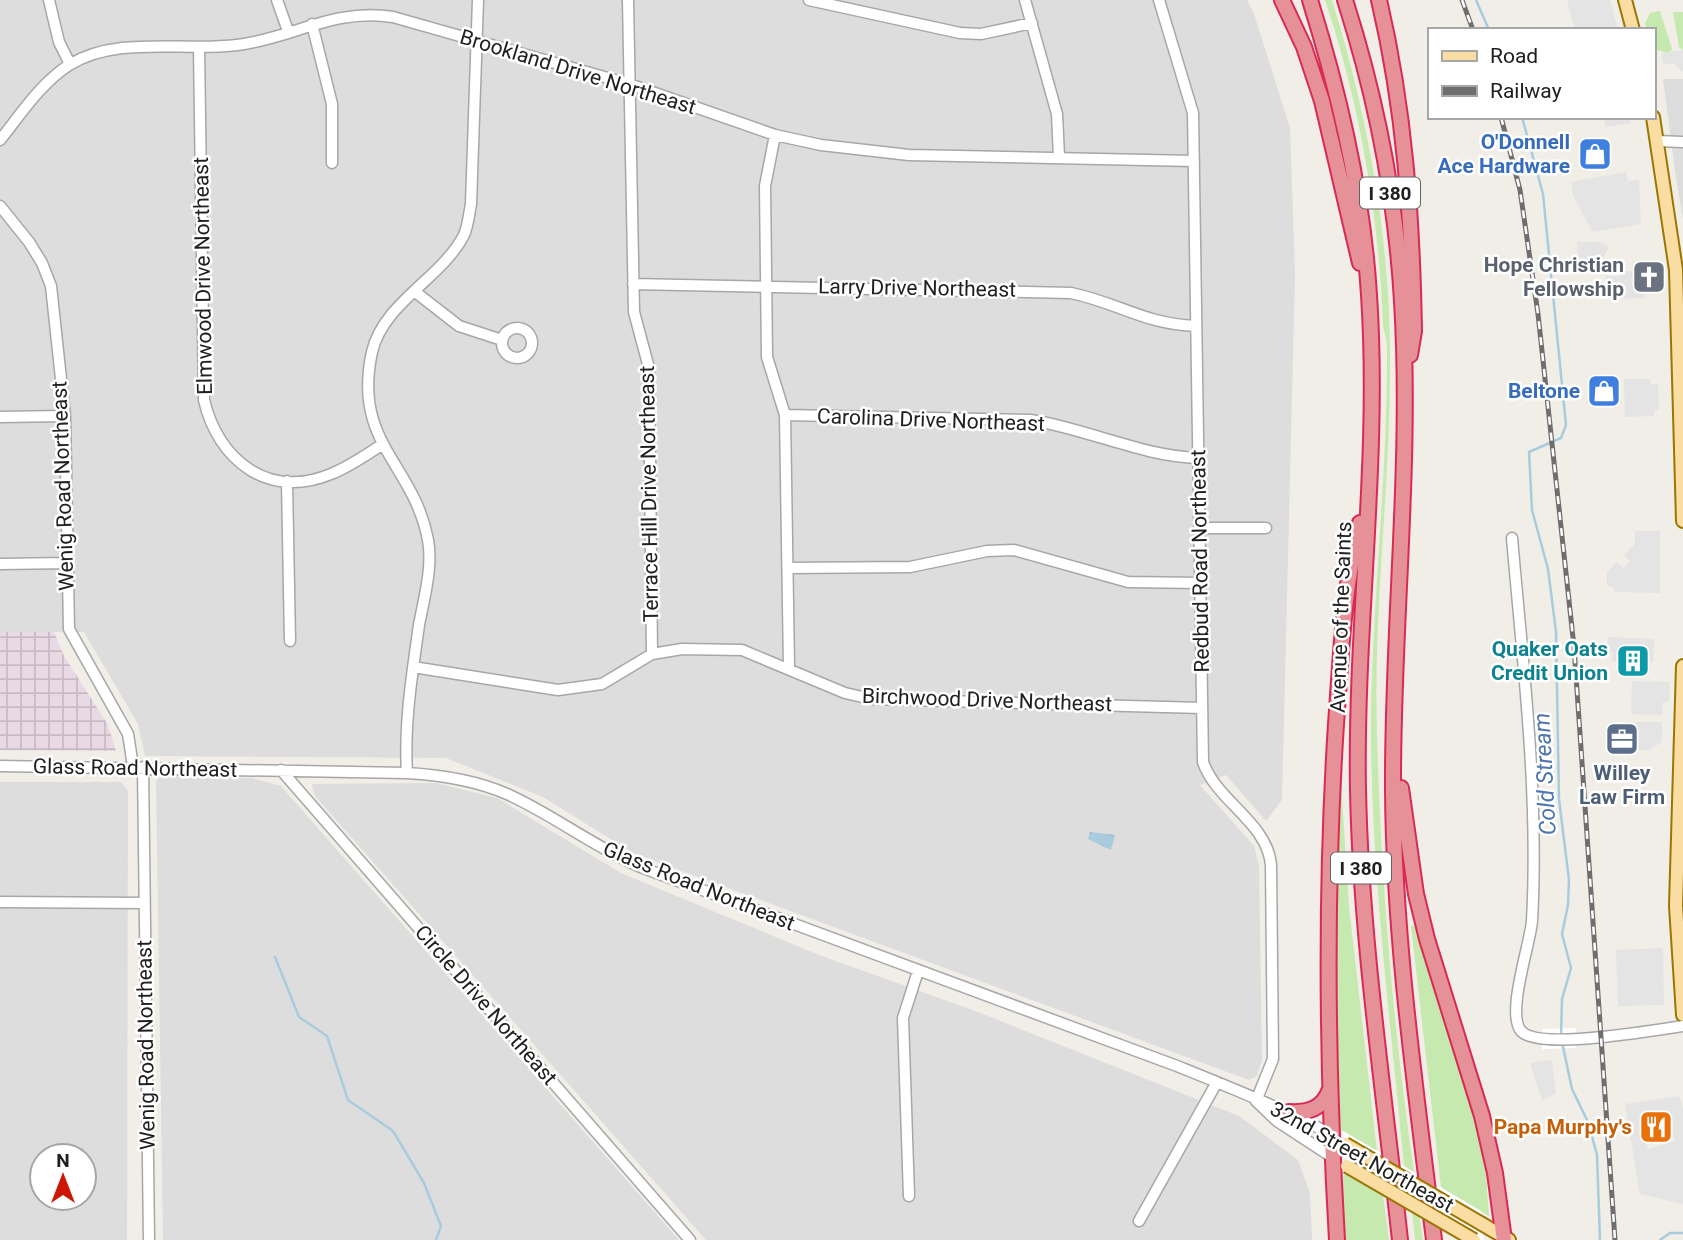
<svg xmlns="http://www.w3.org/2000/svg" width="1683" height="1240" font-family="Roboto,sans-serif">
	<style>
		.residential { fill: #dedddd; fill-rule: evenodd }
		.industrial { fill: url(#industrial-grid) }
		.grass { fill: #c5e9ae }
		.parking { fill: #e4e4e4; fill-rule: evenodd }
		.water { fill: url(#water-waves) }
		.pier { fill: #fff }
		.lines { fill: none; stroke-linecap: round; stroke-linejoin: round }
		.stream { stroke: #a8ccdd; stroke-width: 2.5 }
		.minor-casing { stroke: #a7a7a7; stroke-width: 13 }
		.major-casing { stroke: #9a7603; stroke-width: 16 }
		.highway-casing { stroke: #d92a55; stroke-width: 18 }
		.minor { stroke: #fff; stroke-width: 10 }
		.major { stroke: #fadda2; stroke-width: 12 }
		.highway { stroke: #e69098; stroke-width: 14 }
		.rail-casing { stroke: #6e6e6e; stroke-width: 5 }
		.rail { stroke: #fff; stroke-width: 2.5; stroke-dasharray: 8; stroke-linecap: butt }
		.major-bridge-casing { stroke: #9a7603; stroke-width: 16; stroke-linecap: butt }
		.major-bridge { stroke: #fadda2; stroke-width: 12 }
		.labels { text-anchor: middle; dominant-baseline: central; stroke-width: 5; stroke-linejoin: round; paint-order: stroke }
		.shield { fill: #fff; stroke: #636363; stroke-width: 2 }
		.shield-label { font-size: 19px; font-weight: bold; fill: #202020 }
		.street-label { font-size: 21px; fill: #202020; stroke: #fff }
		.shop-label { font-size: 21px; font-weight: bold; fill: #366cbe; stroke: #fff; text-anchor: end }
		.worship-label { font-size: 21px; font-weight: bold; fill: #5b616d; stroke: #fff; text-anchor: end }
		.culture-label { font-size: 21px; font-weight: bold; fill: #0d838f; stroke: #fff; text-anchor: end }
		.service-label { font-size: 21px; font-weight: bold; fill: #4e5e75; stroke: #fff }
		.food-label { font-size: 21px; font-weight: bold; fill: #c56008; stroke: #fff; text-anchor: end }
		.water-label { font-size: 23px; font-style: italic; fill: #4d75af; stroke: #fff }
	</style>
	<defs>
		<pattern id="industrial-grid" width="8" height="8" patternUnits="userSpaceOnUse" patternTransform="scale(1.75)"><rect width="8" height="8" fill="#e9d9e5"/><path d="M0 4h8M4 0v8" fill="none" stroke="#c8bac4"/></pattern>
		<pattern id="water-waves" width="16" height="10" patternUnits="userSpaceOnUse" patternTransform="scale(1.75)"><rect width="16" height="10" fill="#a8ccdd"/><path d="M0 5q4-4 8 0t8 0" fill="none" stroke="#90afbd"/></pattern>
	</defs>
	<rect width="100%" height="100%" fill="#f0eee7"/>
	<path class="residential" d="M0 0H1247L1254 14 1290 128 1295 274 1282 800 1266 821 1226 775 1200 785 1254 846 1259 866 1262 1060 1257 1076 1249 1080 633 853 543 797 446 758 145 756 138 724 84 632H0Z
		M1663 79H1683V219L1676 178Z
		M162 775 252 778 281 786 679 1240H163L156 781Z
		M0 782H121L128 791 127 1240H0ZM42 1156H84V1198H42Z
		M436 783 497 798 621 873 819 955 978 1012 1239 1116 1298 1160 1310 1193 1312 1240H706L315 796 312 784Z"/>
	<path class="industrial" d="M0 632H54L64 656 108 725 116 751 0 750Z"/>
	<path class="grass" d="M1325 0H1332C1369 119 1391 243 1390 368 1390 490 1373 613 1377 735 1381 881 1393 1027 1414 1172L1404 1166C1390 1015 1370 865 1371 713 1373 591 1388 469 1387 347 1387 339 1384 333 1383 325 1379 215 1360 104 1325 0Z
		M1660 11 1672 49 1669 53 1653 49V30H1647L1645 23 1650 13Z
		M1673 12H1683V50L1679 47Z
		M1338 782H1341L1349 907 1377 1151 1336 1127 1340 1112 1336 986Z
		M1417 925 1476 1111 1484 1148 1489 1216 1441 1187 1411 926Z
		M1348 1173 1383 1195 1389 1240H1344L1341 1189 1344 1175Z
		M1412 1210 1419 1215 1423 1240H1415Z"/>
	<path class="parking" d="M1567 0H1610L1618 30H1575Z
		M1683 50V72L1674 64H1664L1661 53Z
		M1604 117H1630L1631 123 1605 127Z
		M1626 172 1628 181 1639 180 1641 224 1593 232 1573 196 1571 182Z
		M1577 242H1600L1609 247 1600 263V269L1578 270Z
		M1620 271H1644L1645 298 1607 299 1606 276H1620Z
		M1624 379H1651V384H1658L1659 410 1654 411V416L1625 417Z
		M1635 531H1660V593L1614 592V587L1607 586V572L1617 562 1623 568 1630 561 1624 555 1635 544Z
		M1608 637 1654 639 1653 663H1645V652L1620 651V661H1612L1613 653H1607Z
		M1632 681 1670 682 1669 701 1662 703V715L1631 714Z
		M1634 722H1662V742L1649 750H1634Z
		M1663 948 1664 1005 1618 1006 1616 950Z
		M1552 1060 1556 1094 1542 1100 1530 1063Z
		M1679 1096 1683 1109V1204L1640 1194 1625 1104ZM1668 1117 1675 1141 1648 1149 1641 1124Z"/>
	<path class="water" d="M1090 832 1115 835 1111 850 1088 839Z"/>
	<path class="pier" d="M1576 1028V1048L1542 1049V1029Z
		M1343 1131 1481 1211 1484 1240H1463L1348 1173Z"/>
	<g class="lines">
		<path class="stream" d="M1476 0 1489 30
			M1522 117 1543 194 1566 425 1561 438 1529 452 1532 510 1548 569 1556 632 1559 799 1569 880 1568 905 1562 934 1571 968 1562 999 1561 1036
			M275 957 299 1017 327 1036 348 1100 393 1131 424 1183 441 1226 436 1240
			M1562 1042 1572 1089 1588 1122 1597 1155 1600 1240
			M1660 1240 1670 1233H1683"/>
		<defs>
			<path id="minor" d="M49 0 59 42 70 64
				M277 0 288 31
				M628 0 634 312 649 368 652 654
				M809 0 960 33 981 34 1032 23
				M1025 0 1057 114 1059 157
				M1159 0 1193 113 1203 762C1217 802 1267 822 1271 865L1273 1059 1256 1101
				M312 24 332 104V163
				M199 47 204 400C218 460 268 500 331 474 349 467 366 455 383 444
				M775 135 765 186 767 357 785 415 789 667
				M0 140C21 114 41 83 69 65 118 35 183 52 237 45 294 38 332 8 393 17L629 84 775 135 821 145 909 155 1194 161
				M1657 141 1683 142
				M0 206 29 242 42 263 51 286 65 416 69 629 128 734 133 766
				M633 284 1071 293C1119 303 1144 324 1196 326
				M414 291 459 326 502 340
				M502 343a15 15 0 1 1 30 0a15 15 0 1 1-30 0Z
				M785 415 1031 420C1088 429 1141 456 1198 458
				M0 417 65 416
				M287 481 290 641
				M1200 528H1266
				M1512 538C1523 665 1539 794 1532 921 1530 945 1506 1013 1521 1031 1538 1051 1655 1030 1683 1026
				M0 564 67 563
				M788 568 910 567 987 551 1014 550 1128 582 1200 583
				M413 667 558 690 602 684 652 654 682 649 742 650 845 693 871 699 1202 708
				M0 766 407 773C441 775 475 780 507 794 554 815 595 848 643 868L1177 1066C1229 1087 1282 1108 1332 1135
				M143 767 149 1240
				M281 770 690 1240
				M407 773C404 723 412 675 419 625 424 598 433 567 428 540 414 464 352 443 372 352 383 303 442 278 464 235 468 226 469 214 471 204L478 0
				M0 902 144 903
				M1256 1101 1277 1121 1332 1157
				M909 1196 903 1018 918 971
				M1139 1221 1217 1082"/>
			<path id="major" d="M1625 0 1633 30
				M1653 117 1676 270 1683 521
				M1683 666 1676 906 1683 1015
				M1482 1224 1509 1240"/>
			<path id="highway" d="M1282 0 1304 47 1322 101 1360 263
				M1310 0C1340 96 1363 194 1369 295 1380 460 1355 625 1358 790 1361 941 1384 1091 1400 1240
				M1345 0C1376 97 1396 199 1402 301 1412 464 1392 628 1393 790 1394 941 1416 1091 1434 1240
				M1379 0C1405 111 1412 217 1414 331L1410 355
				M1401 788 1416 894 1427 939 1482 1116 1495 1173 1504 1240
				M1289 1112C1308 1113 1323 1109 1330 1089
				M1337 1240C1327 1069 1325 895 1336 724 1341 657 1343 588 1360 523"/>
		</defs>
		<use href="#minor" class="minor-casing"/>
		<use href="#major" class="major-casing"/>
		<use href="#highway" class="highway-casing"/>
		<use href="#minor" class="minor"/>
		<use href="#major" class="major"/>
		<use href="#highway" class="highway"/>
		<defs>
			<path id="rail" d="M1462 0 1473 30
				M1501 117 1520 190 1538 314 1574 647 1615 1240"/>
		</defs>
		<use href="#rail" class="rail-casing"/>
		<use href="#rail" class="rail"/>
		<defs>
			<path id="major-bridge" d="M1345 1144 1482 1224
				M1347 1166 1474 1240"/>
		</defs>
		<use href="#major-bridge" class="major-bridge-casing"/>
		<use href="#major-bridge" class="major-bridge"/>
	</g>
	<defs>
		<symbol id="shop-square" viewBox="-11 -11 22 22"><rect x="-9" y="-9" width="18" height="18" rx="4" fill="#3f7fe0" stroke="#fff"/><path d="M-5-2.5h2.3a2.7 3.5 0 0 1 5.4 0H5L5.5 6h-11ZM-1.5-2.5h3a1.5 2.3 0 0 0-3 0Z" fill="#fff"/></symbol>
		<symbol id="church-square" viewBox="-11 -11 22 22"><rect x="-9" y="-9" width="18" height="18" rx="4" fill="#6b7280" stroke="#fff"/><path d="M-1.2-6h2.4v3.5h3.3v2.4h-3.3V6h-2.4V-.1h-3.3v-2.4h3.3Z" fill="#fff"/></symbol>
		<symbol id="building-square" viewBox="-11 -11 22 22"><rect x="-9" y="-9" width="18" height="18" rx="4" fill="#0f9aa8" stroke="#fff"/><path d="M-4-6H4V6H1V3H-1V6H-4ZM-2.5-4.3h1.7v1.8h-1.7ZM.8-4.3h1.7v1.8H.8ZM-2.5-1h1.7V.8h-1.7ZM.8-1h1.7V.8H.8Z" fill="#fff"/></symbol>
		<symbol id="office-square" viewBox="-11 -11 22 22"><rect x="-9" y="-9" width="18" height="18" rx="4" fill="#5c6f8a" stroke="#fff"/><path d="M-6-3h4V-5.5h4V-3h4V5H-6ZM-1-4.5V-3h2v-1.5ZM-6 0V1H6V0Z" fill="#fff"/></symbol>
		<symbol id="restaurant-square" viewBox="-11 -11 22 22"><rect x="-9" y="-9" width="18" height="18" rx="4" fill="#e8710a" stroke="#fff"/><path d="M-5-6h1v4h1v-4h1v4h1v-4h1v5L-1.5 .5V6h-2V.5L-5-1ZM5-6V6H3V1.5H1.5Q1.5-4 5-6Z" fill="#fff"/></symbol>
	</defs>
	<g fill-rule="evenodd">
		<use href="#shop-square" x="1576" y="135" width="38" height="38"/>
		<use href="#church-square" x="1630" y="258" width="38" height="38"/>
		<use href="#shop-square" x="1585" y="372" width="38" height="38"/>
		<use href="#building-square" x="1614" y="642" width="38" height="38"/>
		<use href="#office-square" x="1603" y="720" width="38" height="38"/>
		<use href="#restaurant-square" x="1637" y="1108" width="38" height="38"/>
	</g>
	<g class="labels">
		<g class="shield">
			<rect x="1360" y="177.5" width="60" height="31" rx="5"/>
			<rect x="1331" y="852.5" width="60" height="31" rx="5"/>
		</g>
		<g class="shield-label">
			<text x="1390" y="193">I 380</text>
			<text x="1361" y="868">I 380</text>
		</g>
		<g class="street-label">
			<text transform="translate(578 72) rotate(17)">Brookland Drive Northeast</text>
			<text transform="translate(203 276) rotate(-91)">Elmwood Drive Northeast</text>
			<text transform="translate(917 288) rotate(1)">Larry Drive Northeast</text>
			<text transform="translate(931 420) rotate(2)">Carolina Drive Northeast</text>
			<text transform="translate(63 486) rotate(-92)">Wenig Road Northeast</text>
			<text transform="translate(649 494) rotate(-91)">Terrace Hill Drive Northeast</text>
			<text transform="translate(1200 561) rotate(-91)">Redbud Road Northeast</text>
			<text transform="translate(1341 617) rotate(-88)">Avenue of the Saints</text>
			<text transform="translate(987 700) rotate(2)">Birchwood Drive Northeast</text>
			<text transform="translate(135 768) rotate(1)">Glass Road Northeast</text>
			<text transform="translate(699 886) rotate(22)">Glass Road Northeast</text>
			<text transform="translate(486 1005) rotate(49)">Circle Drive Northeast</text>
			<text transform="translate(146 1045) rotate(-91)">Wenig Road Northeast</text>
			<text transform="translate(1362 1157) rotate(29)">32nd Street Northeast</text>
		</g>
		<g class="shop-label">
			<text x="1570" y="142">O'Donnell<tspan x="1570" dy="24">Ace Hardware</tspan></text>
			<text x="1580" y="391">Beltone</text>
		</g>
		<g class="worship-label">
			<text x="1624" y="265">Hope Christian<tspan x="1624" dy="24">Fellowship</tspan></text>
		</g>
		<g class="culture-label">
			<text x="1608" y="649">Quaker Oats<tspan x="1608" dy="24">Credit Union</tspan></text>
		</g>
		<g class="service-label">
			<text x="1622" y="773">Willey<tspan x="1622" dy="24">Law Firm</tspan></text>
		</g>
		<g class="food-label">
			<text x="1632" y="1127">Papa Murphy's</text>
		</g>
		<g class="water-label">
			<text transform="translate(1545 774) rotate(-93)">Cold Stream</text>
		</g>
	</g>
	<rect x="1428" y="28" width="228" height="91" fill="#ffffff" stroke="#a6a6a6" stroke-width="2"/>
	<rect x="1442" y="51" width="35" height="10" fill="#fadda2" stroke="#a6a6a6" stroke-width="2"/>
	<text x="1490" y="63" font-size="21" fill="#202020">Road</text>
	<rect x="1442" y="86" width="35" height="10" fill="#6e6e6e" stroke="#a6a6a6" stroke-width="2"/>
	<text x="1490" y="98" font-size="21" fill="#202020">Railway</text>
	<g transform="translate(63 1177)"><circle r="33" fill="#ffffff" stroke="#a6a6a6" stroke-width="2"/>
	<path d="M0-5L12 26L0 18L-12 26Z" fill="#cd1703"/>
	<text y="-10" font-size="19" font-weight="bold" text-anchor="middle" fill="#202020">N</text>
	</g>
</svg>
